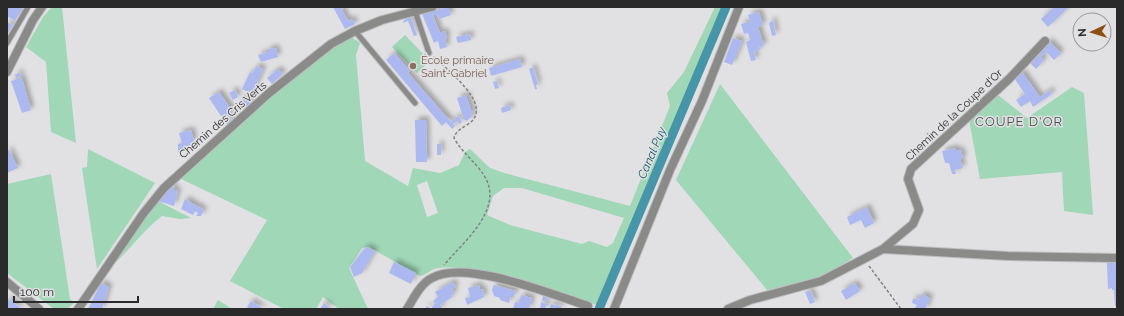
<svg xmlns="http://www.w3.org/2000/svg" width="1124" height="316" font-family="Raleway,sans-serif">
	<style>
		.green { fill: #9fd7b7; fill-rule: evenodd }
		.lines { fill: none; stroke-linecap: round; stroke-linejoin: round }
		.canal { stroke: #4795a8; stroke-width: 9 }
		.building { fill: #acb9f1; filter: url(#shadow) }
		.lane-casing { stroke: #bcbcbe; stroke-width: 7 }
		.street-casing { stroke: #bcbcbe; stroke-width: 10 }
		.path { stroke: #818182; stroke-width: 1.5; stroke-dasharray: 3 2; stroke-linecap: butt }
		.lane { stroke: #8a8a89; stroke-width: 5 }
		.street { stroke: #8a8a89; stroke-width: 8 }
		.education-dot { fill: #8d6e63; stroke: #e1e1e3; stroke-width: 1.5 }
		.labels { text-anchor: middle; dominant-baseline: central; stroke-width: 3; stroke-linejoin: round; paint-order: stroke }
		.education-label { font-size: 11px; fill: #785e54; stroke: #e1e1e3; text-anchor: start }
		.street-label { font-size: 11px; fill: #2a2a2b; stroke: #e1e1e3 }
		.water-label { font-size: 12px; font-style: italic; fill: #185967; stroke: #e1e1e3 }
		.quarter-label { font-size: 13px; letter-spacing: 1px; fill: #4d4d4e; stroke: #e1e1e3 }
	</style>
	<defs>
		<filter id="shadow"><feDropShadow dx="3.5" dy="-3.5" stdDeviation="2" flood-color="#0004"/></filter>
	</defs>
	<rect width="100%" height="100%" fill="#e1e1e3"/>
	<path class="green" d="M52 7H62L76 143 51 132 46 62 26 47 43 17Z
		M715 7H724L597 305C549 289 489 264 439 268 432 268 427 275 420 276L369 247 362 248 349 268 368 309H339L323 297 316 309H284L230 281 267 220 179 178 243 123 256 107 341 40 353 38 360 43 356 55 365 161 408 186 413 168 440 173 459 165 465 152 470 149 490 168 504 173 630 206 670 106 667 93 684 72ZM427 181 438 213 427 217 417 185ZM504 188H522L624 218 613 243 607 247 589 241 582 244 510 225 487 215 493 196Z
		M405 35 430 61 417 73 392 47Z
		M720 84 853 258 821 278 767 290 676 180Z
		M1072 87 1084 93 1093 215 1064 211 1062 172 980 179 969 120 998 95 1027 118Z
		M88 149 155 183 97 269 82 168 87 167Z
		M51 174 70 299 74 303 67 309H54L7 273V184Z
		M158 201 191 218 180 219 162 216C141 232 127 254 107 270Z
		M218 300 232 309H213Z"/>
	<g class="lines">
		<path class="canal" d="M599 309 726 7"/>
	</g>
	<path class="building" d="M7 7H23L15 21 7 16Z
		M333 7H346L341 9 348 21 352 19 355 24 345 29Z
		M448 7 451 15 439 19 437 14 433 15 440 33 445 31 447 39H445L447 47 440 49 438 41 434 43 422 14Z
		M1054 7H1069L1048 27 1041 19Z
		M759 12 763 25 758 27 764 46 759 47 760 50 754 52 756 60 751 61 746 42 750 40 748 33 744 34 741 24 750 22 748 15Z
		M411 17 417 35 414 36 408 21 403 23 404 20Z
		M773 20 776 35 772 36 769 23Z
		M7 22 13 25 7 35Z
		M470 34 471 40 458 43 456 37Z
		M733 38 742 41 732 65 724 62Z
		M1049 41 1061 53 1054 60 1046 52 1041 57 1044 60 1036 69 1029 62Z
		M276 48 278 57 261 62 258 55 268 52V49Z
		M394 53 410 71 408 73 451 122 458 116 462 122 459 124 457 121 453 124 455 126 452 129 446 122 442 126 386 60Z
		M520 59 522 67 491 76 489 68Z
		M256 66 263 69 252 94 242 89 250 72 253 73Z
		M533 67 538 84 536 85 537 89H535L529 69Z
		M278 69 283 74 272 84 267 78Z
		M1022 72 1040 97 1050 90 1052 94 1033 107 1030 101 1021 107 1016 100 1025 94 1014 78Z
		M20 73 21 77 16 78 15 74Z
		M22 78 31 110 22 113 11 81Z
		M497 81 499 88 495 89 493 82Z
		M235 90 238 97 233 100 229 93Z
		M219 92 233 112 223 119 209 98Z
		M466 95 471 110H473L471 115H473L467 121 461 118 463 117 457 98Z
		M246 97 251 105 246 109 240 101Z
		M510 105 511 110 502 113 501 108Z
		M229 117 232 121 227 125 224 121Z
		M415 120H426L427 162H416Z
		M191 130 194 142 190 143 191 145 183 147 184 151 178 153V144L182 143 179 133Z
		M437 144H441V155H437Z
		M956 148V151L961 150 963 159H960L963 168 955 170 956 174H952L949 163H945L942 151Z
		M9 150 18 168 7 173V151Z
		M172 185 175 187 173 190 178 191 174 206 158 201Z
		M185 199 204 210 201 216H196L198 213 195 211 193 215 181 209Z
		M867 207 874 223 865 228 861 220 850 225 847 217Z
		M366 247 375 251 362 273 354 277 350 267Z
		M394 262 416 273 411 284 389 273Z
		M1107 263H1117V306H1115L1114 290H1112V288L1108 289Z
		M452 282 456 287 452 289 455 293 451 295 452 297 440 305 442 307 440 309H425L427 306 431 309 435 303 433 301 438 297 435 292Z
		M101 283 109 287 102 309H88Z
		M855 283 860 291 846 300 841 291Z
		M479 285 480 290 483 289 484 297 467 305 465 298 470 297 468 288Z
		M494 285 516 291 514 296H511L509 303 500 300V298L494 296 492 290Z
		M810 290 815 302 810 304 805 292Z
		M921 294 930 298 926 308 930 309H919L915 308 917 305 912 303 913 298 919 300Z
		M521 295 532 298 529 309H513L515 302 519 303Z
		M543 296 548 298 546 302 542 301Z
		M9 299 18 306 22 309H7V301Z
		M251 301 264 309H250L247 307Z
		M541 302 547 304 545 309H540Z
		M324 303 330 308 329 309H320Z
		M551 304 561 306V309H549Z"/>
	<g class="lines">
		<defs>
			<path id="lane" d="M415 11 429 53
				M355 31 415 103
				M7 43 28 7"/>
			<path id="street" d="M7 72 33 20 42 7
				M883 249 913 224 919 210 908 179 911 169 1009 79 1045 41
				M7 282 39 309
				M78 309 143 214 164 188 269 93 331 44 355 31 382 20 432 7
				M407 309C414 298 420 284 432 278 465 259 551 294 588 306
				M614 309 670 170 702 101 739 7
				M728 309 750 300 821 281 883 249 1008 256 1117 258"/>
		</defs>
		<use href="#lane" class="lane-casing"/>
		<use href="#street" class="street-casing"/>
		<path class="path" d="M434 57C447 70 490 102 472 121 466 127 456 129 454 138 462 153 477 163 485 177 504 210 463 242 444 265
			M869 266 901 309"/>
		<use href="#lane" class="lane"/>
		<use href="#street" class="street"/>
	</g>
	<circle class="education-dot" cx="413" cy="66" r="4"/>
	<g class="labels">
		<g class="education-label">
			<text x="421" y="60">École primaire<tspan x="421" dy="13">Saint-Gabriel</tspan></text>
		</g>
		<g class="street-label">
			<text transform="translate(954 115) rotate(-43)">Chemin de la Coupe d'Or</text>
			<text transform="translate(223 120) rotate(-41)">Chemin des Cris Verts</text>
		</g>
		<g class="water-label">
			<text transform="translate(652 153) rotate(-67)">Canal Puy</text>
		</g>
		<g class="quarter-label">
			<text x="1019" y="121">COUPE D'OR</text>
		</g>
	</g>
	<rect width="1124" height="316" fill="none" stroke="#2a2a2b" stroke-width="16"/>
	<g transform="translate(1092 32) rotate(266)"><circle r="19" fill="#e1e1e3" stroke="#989899"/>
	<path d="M0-3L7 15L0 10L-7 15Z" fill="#8d4f13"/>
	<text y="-6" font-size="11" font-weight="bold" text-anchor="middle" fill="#2a2a2b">N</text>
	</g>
	<path d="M14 296v6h124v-6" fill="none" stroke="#2a2a2b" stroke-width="2"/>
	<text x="20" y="296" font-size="12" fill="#2a2a2b" stroke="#e1e1e3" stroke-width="3" paint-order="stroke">100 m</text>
</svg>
